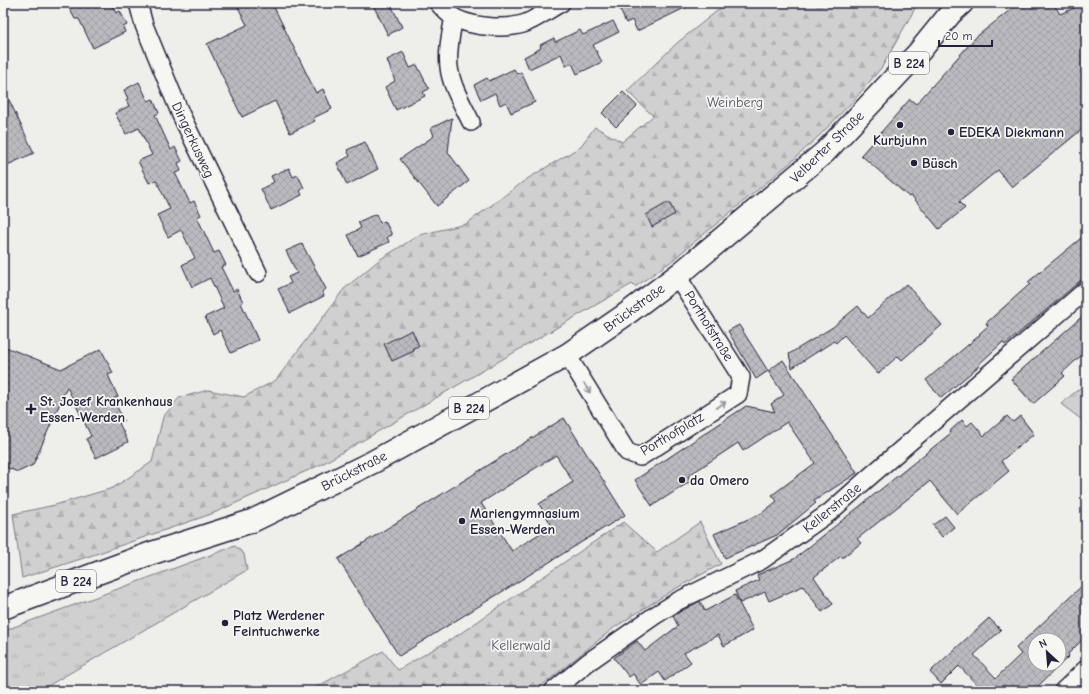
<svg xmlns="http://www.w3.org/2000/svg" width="1089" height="694" font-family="'Comic Neue',sans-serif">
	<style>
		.grass { fill: url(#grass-tufts); stroke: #797986 }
		.forest { fill: url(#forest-firs); stroke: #797986 }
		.building { fill: url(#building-cross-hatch); stroke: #22223b; fill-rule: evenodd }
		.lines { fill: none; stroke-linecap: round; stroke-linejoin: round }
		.street-casing { stroke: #22223b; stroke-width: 20 }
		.primary-casing { stroke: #22223b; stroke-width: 25 }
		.street { stroke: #f6f6f2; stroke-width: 17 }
		.primary { stroke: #f6f6f2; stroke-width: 22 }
		.oneway { stroke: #9797a0 }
		.poi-dot { fill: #22223b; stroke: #f6f6f2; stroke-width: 1.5 }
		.labels { text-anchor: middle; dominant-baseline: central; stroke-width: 3.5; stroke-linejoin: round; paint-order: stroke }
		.shield { fill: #f6f6f2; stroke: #626272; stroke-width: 1 }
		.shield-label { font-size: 13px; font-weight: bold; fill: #22223b }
		.park-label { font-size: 14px; fill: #565668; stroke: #f6f6f2 }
		.poi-label { font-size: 14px; font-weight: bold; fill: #22223b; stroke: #f6f6f2; text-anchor: start }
		.street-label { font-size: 14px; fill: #22223b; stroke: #f6f6f2 }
	</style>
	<defs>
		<pattern id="grass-tufts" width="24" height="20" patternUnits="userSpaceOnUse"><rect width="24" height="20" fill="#d0d0d1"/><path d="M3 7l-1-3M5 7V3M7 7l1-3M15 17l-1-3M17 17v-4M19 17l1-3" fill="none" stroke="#b2b2b4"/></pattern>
		<pattern id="forest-firs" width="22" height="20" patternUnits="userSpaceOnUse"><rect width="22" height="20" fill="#d0d0d1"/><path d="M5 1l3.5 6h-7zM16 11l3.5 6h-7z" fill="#b2b2b4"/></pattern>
		<pattern id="building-cross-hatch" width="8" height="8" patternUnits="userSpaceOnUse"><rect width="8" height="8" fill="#bbbbbf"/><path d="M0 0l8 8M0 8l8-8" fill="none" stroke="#a0a0a5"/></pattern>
	</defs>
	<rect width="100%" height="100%" fill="#eeeeeb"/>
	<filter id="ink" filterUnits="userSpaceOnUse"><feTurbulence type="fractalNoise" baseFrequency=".025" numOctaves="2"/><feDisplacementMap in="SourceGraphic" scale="8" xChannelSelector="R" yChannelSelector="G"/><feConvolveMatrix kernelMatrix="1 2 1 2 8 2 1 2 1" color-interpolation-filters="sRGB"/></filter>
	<g filter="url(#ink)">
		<path class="grass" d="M1086 383V423L1061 404Z
			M235 546 244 554 247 570 39 691H3V631Z"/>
		<path class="forest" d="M727 3H918L882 67 854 100 820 135 790 163 669 263 635 287 632 284 322 464 214 513 93 555 22 578 13 514 55 505 113 488 152 462 163 417 179 398 208 390 244 397 276 380 344 289 379 260 419 235 466 224 527 179 580 147 595 127 622 142 653 116 627 91 677 43Z
			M623 522 657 552 700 522 721 564 673 590 615 627 535 691H309L383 651 398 670 458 635Z"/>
		<path class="building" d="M111 3 116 13 120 11 127 25 123 27 125 32 93 48 79 19H75L69 8 78 4Z
			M236 3H272L316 93 323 89 332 109 313 118 315 121 290 133 275 101 242 117 207 44 247 25Z
			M372 3H390L402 27 388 35Z
			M617 3H695L637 31 632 20 626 23Z
			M1019 3H1053L1060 14 1086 3V126L1012 187 998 170 959 202 965 208 939 229 911 195 909 197 861 155 910 99 916 104 976 37Z
			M613 21 619 32 593 45 602 62 577 74 572 63 566 66 561 54 529 69 524 57 541 48 540 45 554 38 555 42 580 30 583 35Z
			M403 52 410 68 417 65 429 89 423 92 425 96 396 110 385 87 395 81 387 60Z
			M514 69 517 74 521 72 535 102 511 113 506 102 500 105 495 93 481 100 474 85 487 78 489 81Z
			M139 82 148 101 153 99 159 113 155 115 171 150 175 147 182 161 178 163 181 171 175 173 190 203 194 201 201 215 197 217 214 253 219 251 226 265 221 267 233 291 237 289 243 302 241 303 258 340 231 353 220 330 213 334 205 317 224 308 210 278 192 287 182 265 195 258 181 230 168 237 157 215 170 209 156 180 149 183 138 161 152 155 139 128 126 134 115 113 129 106 126 100 128 99 124 90Z
			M3 87 34 153 3 167Z
			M623 92 637 106 616 127 602 113Z
			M452 118 448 152 469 181 437 206 400 159 434 136 431 128Z
			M365 142 378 169 347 185 337 163 350 156 347 150Z
			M289 168 293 177 298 175 304 188 300 191 302 195 271 210 261 189 274 182 271 176Z
			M669 202 675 214 652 227 646 215Z
			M376 214 380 223 385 221 392 235 387 237 389 242 358 256 348 235 361 228 358 222Z
			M1086 234V276L1005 345 1003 342 979 364 980 365 941 398 926 380 980 335 979 334 988 326 986 323 1030 284 1028 282Z
			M302 244 326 289 322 292 324 296 290 313 278 289 291 283 288 277 297 273 286 251Z
			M906 284 942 325 902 360 898 356 878 374 844 335 836 343 834 341 792 368 789 354 833 327 858 306 868 318Z
			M1086 313V351L1062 373 1065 376 1033 404 1011 379Z
			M739 325 768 371 756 379 728 331Z
			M412 330 419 346 413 348 414 351 392 361 384 344Z
			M3 346 61 369 101 349 113 373 108 375 118 397 113 399 124 421 119 423 128 442 96 458 86 439 91 436 67 387 33 465 18 472 3 466Z
			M783 360 857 473 814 501 816 503 777 535 725 558 714 534 762 513 777 501 772 495 815 463 787 422 743 451 738 443 688 476 691 481 652 506 635 480 746 406 775 412 771 404 784 395 768 371Z
			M1007 416 1013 422 1020 416 1034 434 1001 461 1009 471 957 514 930 481 857 539 861 543 842 558 841 556 814 577 833 604 822 612 803 586 769 601 765 592 740 603 735 591 759 580 757 575 794 559 951 433 950 431 962 420 967 426 972 422 984 436Z
			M564 418 625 515 399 656 338 559ZM556 455 573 482 539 504 552 526 512 551 481 503Z
			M945 516 954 527 942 537 933 525Z
			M1086 582V636L1068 654 1069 656 1033 691H983L959 666 941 684 930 672 989 618 1001 630 974 655 996 678 1021 654 1016 648ZM1035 640H1059V664H1035Z
			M735 595 753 630 724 646 718 635 684 653 691 662 665 681 659 672 641 685 633 674 629 677 614 658 637 641 645 651 678 626 673 616 683 610 700 601 705 611Z"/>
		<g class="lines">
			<defs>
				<path id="street" d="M138 3 144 25 181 115 258 273
					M438 3C442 7 445 11 449 14 466 27 503 30 523 24 536 20 549 9 561 3
					M454 17C451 33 447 50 449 67 451 86 463 105 471 122
					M567 355 627 452 640 457 738 394 741 377 677 276
					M553 691 587 663 654 616 678 601 762 560 830 512 867 479 1086 290
					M1063 691 1086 669"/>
				<path id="primary" d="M3 608 149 554 252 521 373 462 567 355 625 315 682 272 825 152 919 52 950 14 962 3"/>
			</defs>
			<use href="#street" class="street-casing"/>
			<use href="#primary" class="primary-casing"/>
			<use href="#street" class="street"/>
			<use href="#primary" class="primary"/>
		</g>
		<defs><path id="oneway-shaft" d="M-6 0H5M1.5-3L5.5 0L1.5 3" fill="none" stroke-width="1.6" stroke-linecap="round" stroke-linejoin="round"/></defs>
		<g class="oneway">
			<use href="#oneway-shaft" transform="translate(587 388) rotate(58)"/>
			<use href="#oneway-shaft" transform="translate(721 405) rotate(-33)"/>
		</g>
	</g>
	<g class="poi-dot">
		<circle cx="900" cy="125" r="4"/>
		<circle cx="951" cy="132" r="4"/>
		<circle cx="914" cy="163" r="4"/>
		<path d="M29 403h4v4h4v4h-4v4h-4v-4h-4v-4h4z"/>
		<circle cx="682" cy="480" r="4"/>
		<circle cx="462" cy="521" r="4"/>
		<circle cx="225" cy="623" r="4"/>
	</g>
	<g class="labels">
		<g class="shield">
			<rect x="889" y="52" width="40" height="22" rx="3"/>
			<rect x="449" y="397" width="40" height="22" rx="3"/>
			<rect x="56" y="570" width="40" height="22" rx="3"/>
		</g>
		<g class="shield-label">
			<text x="909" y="63">B 224</text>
			<text x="469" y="408">B 224</text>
			<text x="76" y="581">B 224</text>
		</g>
		<g class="park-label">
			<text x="735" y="102">Weinberg</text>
			<text x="521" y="645">Kellerwald</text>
		</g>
		<g class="poi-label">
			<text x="959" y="132">EDEKA Diekmann</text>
			<text x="900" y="140" text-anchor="middle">Kurbjuhn</text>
			<text x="922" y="163">Büsch</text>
			<text x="40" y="401">St. Josef Krankenhaus<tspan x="40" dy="16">Essen-Werden</tspan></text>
			<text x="690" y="480">da Omero</text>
			<text x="470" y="513">Mariengymnasium<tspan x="470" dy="16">Essen-Werden</tspan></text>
			<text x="233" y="615">Platz Werdener<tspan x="233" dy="16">Feintuchwerke</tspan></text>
		</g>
		<g class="street-label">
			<text transform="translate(193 140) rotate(65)">Dingerkusweg</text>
			<text transform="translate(827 147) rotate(-44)">Velberter Straße</text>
			<text transform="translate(634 308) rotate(-36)">Brückstraße</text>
			<text transform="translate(709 326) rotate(58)">Porthofstraße</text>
			<text transform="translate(672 434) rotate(-31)">Porthofplatz</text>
			<text transform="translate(354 471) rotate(-27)">Brückstraße</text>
			<text transform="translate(832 508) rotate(-39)">Kellerstraße</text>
		</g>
	</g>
	<rect width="1089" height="694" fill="none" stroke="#f6f6f2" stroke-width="16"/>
	<rect x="8" y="8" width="1073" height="678" fill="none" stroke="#22223b" stroke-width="1.5" filter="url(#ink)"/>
	<g transform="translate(1047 652) rotate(334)"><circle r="19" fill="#f6f6f2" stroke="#a1a1a9"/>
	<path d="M0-3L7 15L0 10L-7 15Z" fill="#22223b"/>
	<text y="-6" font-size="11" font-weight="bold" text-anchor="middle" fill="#22223b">N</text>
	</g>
	<path d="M939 40v6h53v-6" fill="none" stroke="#22223b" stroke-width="2"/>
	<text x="945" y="40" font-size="12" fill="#22223b" stroke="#f6f6f2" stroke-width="3" paint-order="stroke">20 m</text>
</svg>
